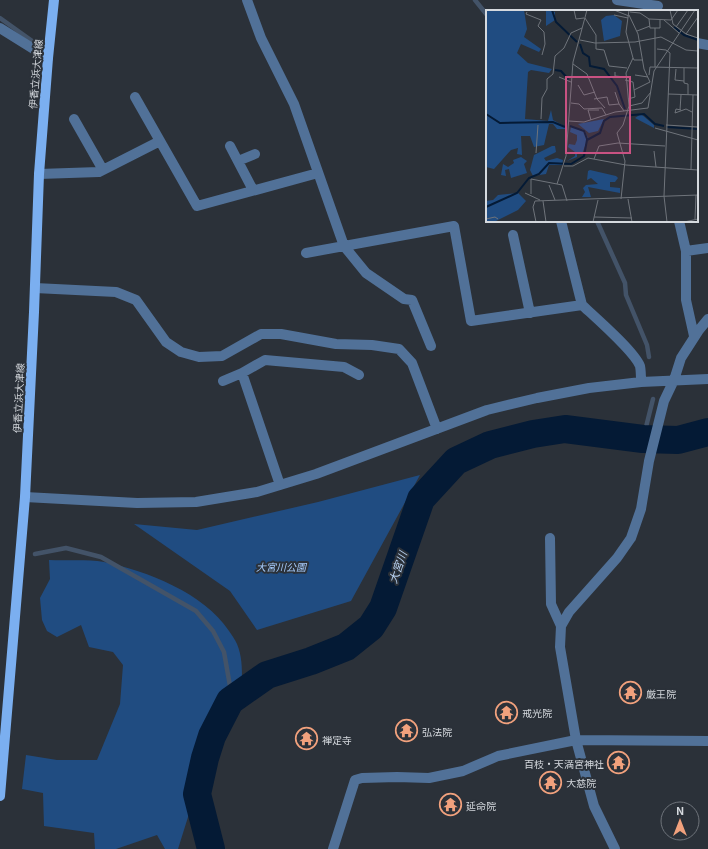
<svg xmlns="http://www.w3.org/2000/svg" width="708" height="849" font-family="Georgia,'Noto Sans JP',serif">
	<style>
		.green { fill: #204c81 }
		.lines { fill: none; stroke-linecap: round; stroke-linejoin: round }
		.stream { stroke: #435368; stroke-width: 4.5 }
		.river { stroke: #041a35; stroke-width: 28 }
		.minor { stroke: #517198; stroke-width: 10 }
		.major { stroke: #7baff0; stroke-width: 10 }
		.labels { text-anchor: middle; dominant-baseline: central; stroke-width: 4; stroke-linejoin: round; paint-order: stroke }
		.street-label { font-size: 10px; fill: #d5d9de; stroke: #2b3139 }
		.park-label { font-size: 10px; font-style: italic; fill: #a6cbfb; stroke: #2b3139 }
		.poi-label { font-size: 10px; fill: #d5d9de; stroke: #2b3139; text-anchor: start }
		.water-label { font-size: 11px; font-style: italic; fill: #b7d1f1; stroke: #2b3139 }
		.inset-river { fill: none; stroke: #041a35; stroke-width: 2 }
		.inset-road { fill: none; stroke: #6f747b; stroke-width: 1 }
		.view { fill: #c85282; fill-opacity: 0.15; stroke: #c85282; stroke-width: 2 }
		.inset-edge { fill: none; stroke: #d5d9de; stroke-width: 2 }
	</style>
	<rect width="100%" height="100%" fill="#2b3139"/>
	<path class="green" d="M420 475 351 601 257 630 230 591 134 524 197 530 318 502Z
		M49 560C66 561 87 559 104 562 147 571 204 593 229 631 232 635 235 640 237 644 242 656 242 668 242 680L224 695 206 732 188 817 178 849H165L157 835 116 849H95L94 833 44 826 43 793 22 789 26 755 57 760H97L120 704 123 665 113 652 89 647 81 625 57 637 47 631 42 620 40 598 50 579Z"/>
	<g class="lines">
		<path class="stream" d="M475 0 487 15
			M0 18 35 43
			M597 221 625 283 626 295 647 345 649 357
			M643 439 653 399
			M35 554 66 548 101 557 196 611 213 631 224 652 230 686 236 696"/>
		<path class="river" d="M211 849 197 794 205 758 212 736 230 701 267 675 311 661 346 647 371 627 383 608 421 499 456 461 490 445 533 434 565 429 643 439 678 440 708 432"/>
		<path class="minor" d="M247 0 261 38 294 104 344 246 366 273 404 299 412 300 431 346
			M617 0 658 6
			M0 28 48 58
			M697 43 708 45
			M135 97 197 206 318 173
			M74 119 103 170
			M230 146 253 190
			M238 161 255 154
			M39 174 99 172 160 141
			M561 221 582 305
			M679 221 686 251V300L694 336
			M513 235 530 313
			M686 251 708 248
			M306 253 454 226 471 321 582 305C596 318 634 351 640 366 641 371 641 377 641 382
			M35 288 116 292 136 300 166 342 181 352 199 357 222 356 261 334H281L336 344 372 345 399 349 412 363 437 429
			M223 381 242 373
			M280 485 242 373 265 360 344 367 359 375
			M25 497 137 503 196 502 257 492 316 474 487 410 537 398 589 388 641 382 708 379
			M550 538 551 604 561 626
			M333 849 355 780 362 778 397 777 429 778 463 771 498 756 576 740 708 741
			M615 849 594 806 576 740 560 647 561 626 569 612 617 558 631 538 641 509 649 461 664 401 674 380 681 358 699 330 708 319"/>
		<path class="major" d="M0 796 25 497 34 312 39 174 48 58 54 0"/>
	</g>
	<defs>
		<symbol id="temple-ring" viewBox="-11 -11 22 22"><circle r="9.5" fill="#2b3139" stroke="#f1a17d" stroke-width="1.5"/><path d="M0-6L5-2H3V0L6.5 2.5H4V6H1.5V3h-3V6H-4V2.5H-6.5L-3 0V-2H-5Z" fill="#f1a17d"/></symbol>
	</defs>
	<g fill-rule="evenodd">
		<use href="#temple-ring" x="618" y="680" width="25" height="25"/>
		<use href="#temple-ring" x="494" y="700" width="25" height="25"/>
		<use href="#temple-ring" x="394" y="718" width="25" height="25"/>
		<use href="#temple-ring" x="294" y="726" width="25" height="25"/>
		<use href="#temple-ring" x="606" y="750" width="25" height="25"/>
		<use href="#temple-ring" x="538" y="770" width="25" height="25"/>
		<use href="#temple-ring" x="438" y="792" width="25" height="25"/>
	</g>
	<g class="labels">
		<g class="street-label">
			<text transform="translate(35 74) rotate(-85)">伊香立浜大津線</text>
			<text transform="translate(18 398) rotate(-87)">伊香立浜大津線</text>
		</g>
		<g class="park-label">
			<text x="281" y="566">大宮川公園</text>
		</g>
		<g class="poi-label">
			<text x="646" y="693">厳王院</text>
			<text x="522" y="712">戒光院</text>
			<text x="422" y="731">弘法院</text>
			<text x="322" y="739">禅定寺</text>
			<text x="604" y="763" text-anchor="end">百枝・天満宮神社</text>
			<text x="566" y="782">大慈院</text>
			<text x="466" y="805">延命院</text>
		</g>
		<g class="water-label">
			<text transform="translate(397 567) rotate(-71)">大宮川</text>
		</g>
	</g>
	<g transform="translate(486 10)">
		<rect width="212" height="212" fill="#2b3139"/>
		<path d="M0 0H38L41 19 38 27 55 39 53 42 35 34 31 43 42 53 66 59 63 63 45 60 42 62 39 109 62 111 65 100 67 110 80 117V119H71L67 114H63L58 135 48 137 44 126H35L36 145 31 144 32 138 25 140 8 159 0 157ZM60 0 69 2V10L60 16ZM128 5 136 11 134 26 118 31 115 10 120 6ZM155 104 168 115V118L149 108ZM118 109 112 121 103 123 92 114ZM85 117 98 120 102 128 96 144 91 143V147L81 151 89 146V142L82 137 83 134 89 135 91 130V125L84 122ZM66 136H69L70 142 58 148 60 151 71 148 77 150 76 155H63L60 164 47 166 44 160 48 145ZM35 147 41 151 38 154 41 163 25 168 23 159 19 160 20 166 15 165 17 154 22 157 28 153 27 150ZM104 160 130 166 132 168 129 172H124V177L134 178V183L102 177 105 187H96L99 182 97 178 100 175 112 174 105 168 101 170 102 161ZM32 183 40 191 32 200 8 212H0V191L7 190 12 185Z" fill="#204c81"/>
		<path class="inset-river" d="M66 0 70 12 91 32M188 17 198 25 212 30M94 34 97 43 103 47 104 56 118 59 131 76 139 99M69 60 75 61 83 70M0 104 14 113 67 112 79 117M84 116 98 121 101 129M181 117 212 119M0 197 31 183 43 168 53 164 63 153 85 154 98 146 101 130 114 123 118 111 124 107 158 104 169 114 178 116"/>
		<path class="inset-road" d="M88 0 90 9 98 8M128 0 143 6M143 0 140 22 147 48 148 50H157M184 0 187 14 200 24 212 28M41 2 40 4 55 10 52 16 58 22 59 34 56 45M144 2 154 3 163 9 185 10M128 5 142 8M143 5 152 24 158 59 164 72M99 8 110 25V39L118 40 123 56 141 58M163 9 164 18H169V57M178 10 193 23M185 10 192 0M190 17 202 0M169 18H174V9M151 21 164 16M200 24 212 7M94 30 109 33 149 32 175 27 200 40 212 41M171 39 180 40 184 43 178 186 181 212M87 54 101 64 111 89 119 98M198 58V73L202 74V85M190 59 189 70 198 71M129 62V66L139 67M149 65 162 67M163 65 164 57 212 58M73 67 85 72M139 70 147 72 149 87 142 89M92 75 98 85 109 82M148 80 164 72M129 82 133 94M182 84 212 85M108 89 121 87 123 95 133 94 138 101M85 93 93 94 98 99 116 98 120 105M143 96 140 63 147 48M194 100 195 85M195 100 190 99 189 103 200 99 206 102M55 109 56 88 61 79V69L67 64 69 46 78 38 85 23 96 18M105 110 102 100H113M83 111 98 112 129 102 162 98 168 61 209 0M180 115 212 117M169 118 212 130M168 141 170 157M50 143 52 115M108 149 113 136 132 133 179 136M78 156H87L102 148 140 155 212 160M205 159 207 85M63 175 69 190M39 183 54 190M45 184V169L71 174M135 189 139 151 131 123 137 115 143 96 156 93 165 82M142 189 146 212M57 191 60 212M81 191 76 175 71 174 80 146 87 52 101 0M108 207 146 208M0 209 9 207 12 209M209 209 210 185M50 212 47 197 49 191 212 185M107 212 112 190M198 212 212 209"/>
		<path class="view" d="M80 67H144V143H80Z"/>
		<rect width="212" height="212" class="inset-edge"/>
	</g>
	<g transform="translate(680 821)"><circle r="19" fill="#2b3139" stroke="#6f747b"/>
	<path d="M0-3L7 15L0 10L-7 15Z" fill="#f1a17d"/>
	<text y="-6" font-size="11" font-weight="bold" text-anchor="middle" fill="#d5d9de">N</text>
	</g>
</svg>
